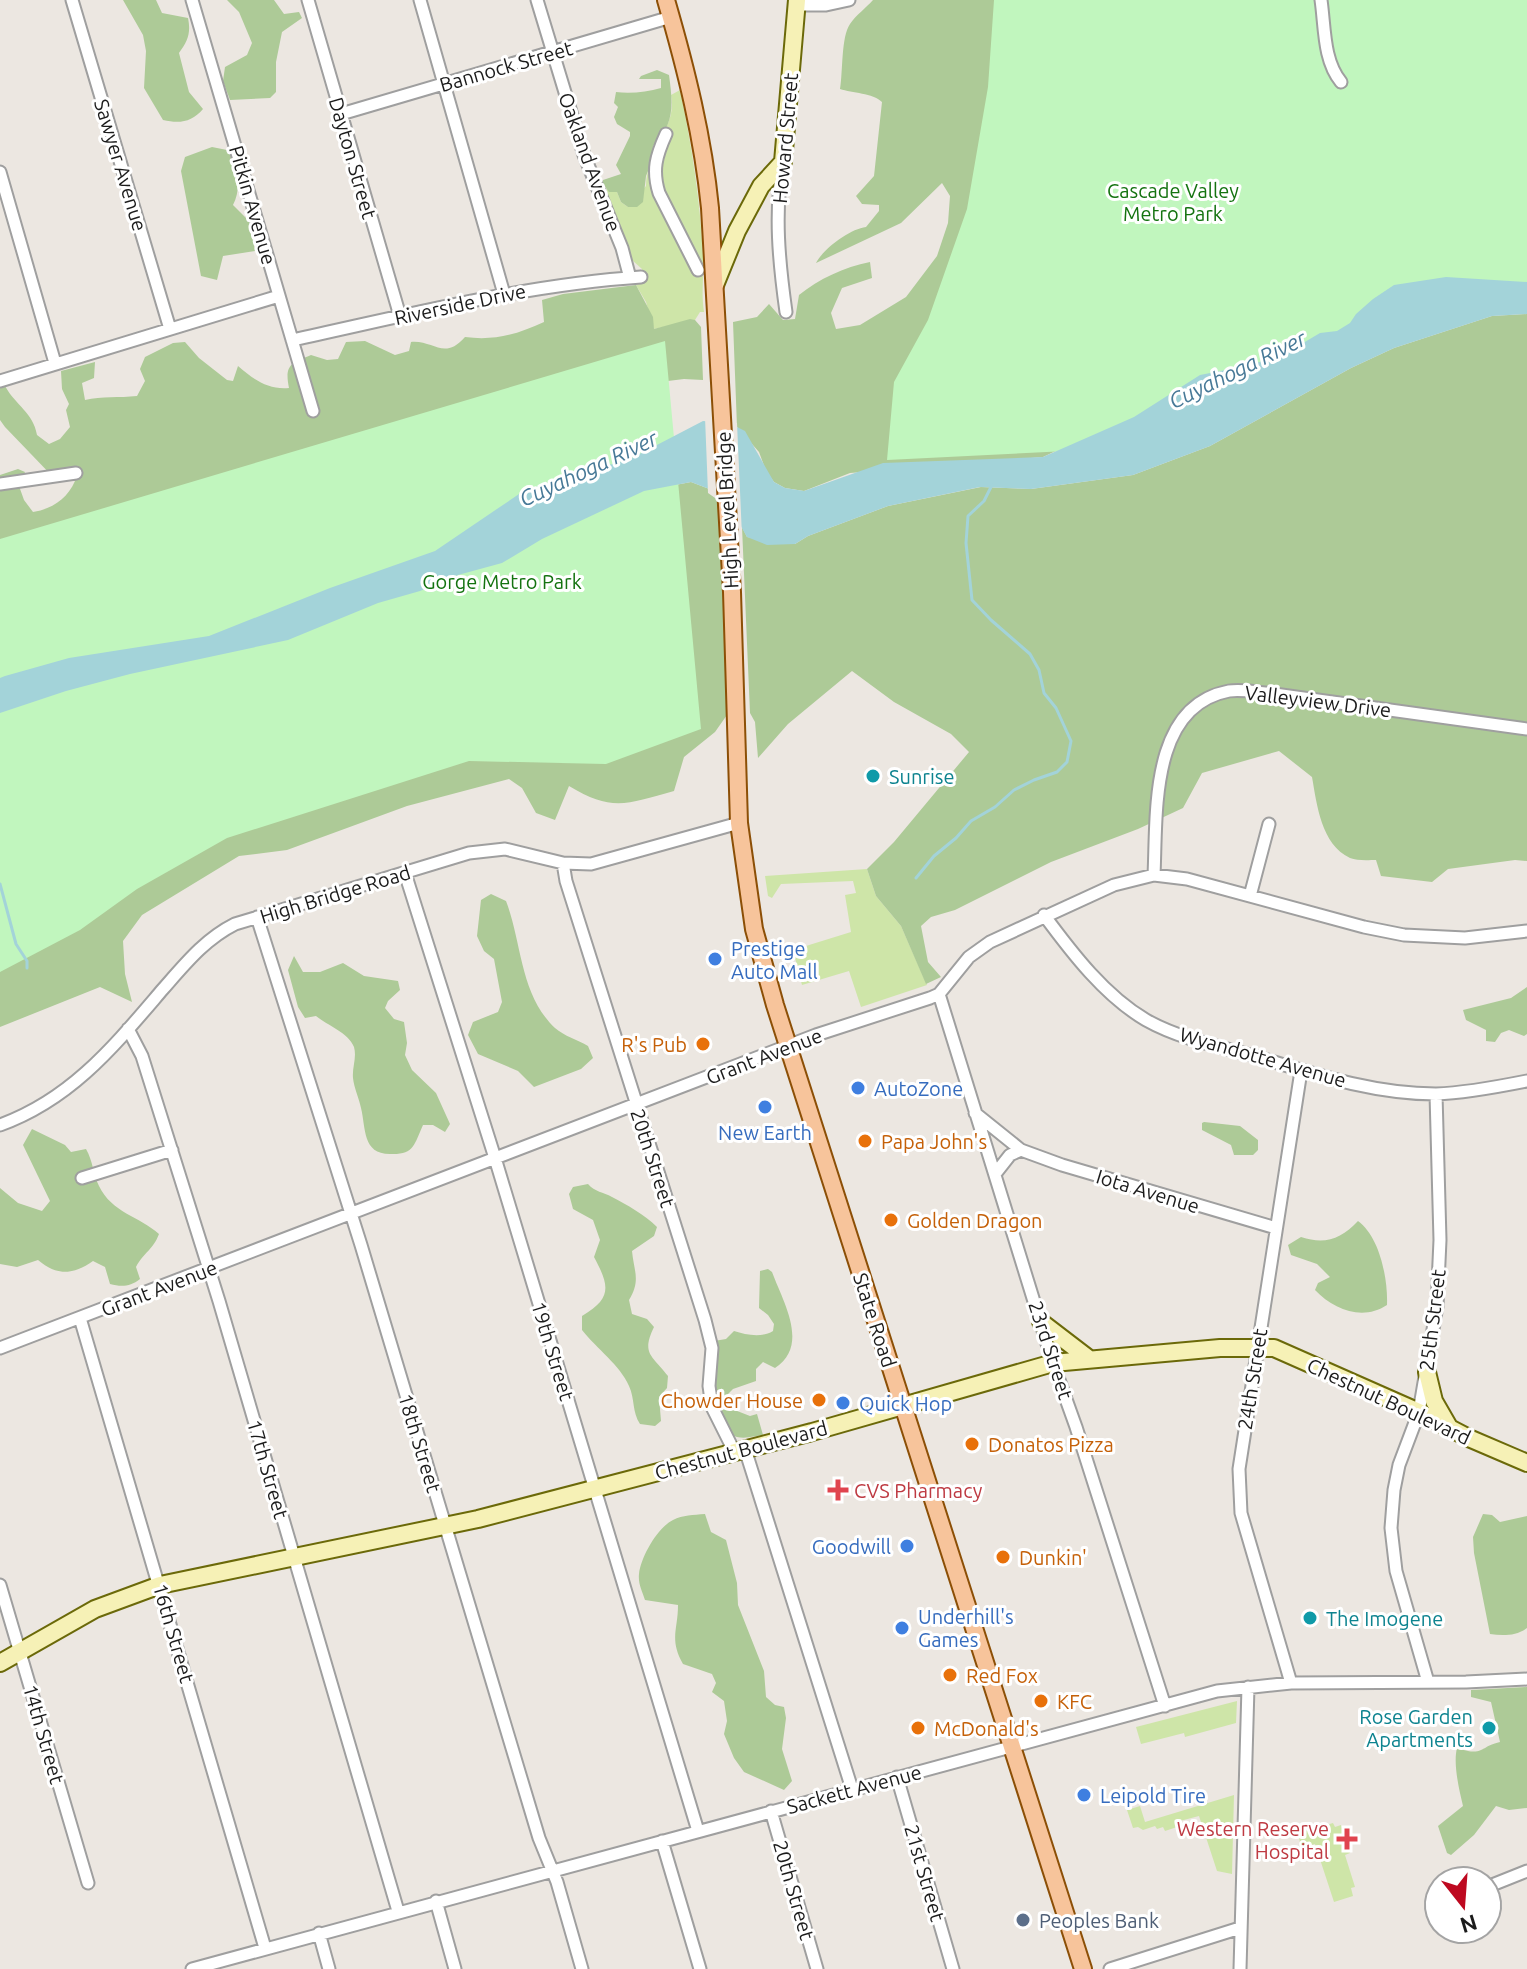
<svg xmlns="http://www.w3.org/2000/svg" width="1527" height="1969" font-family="Ubuntu,sans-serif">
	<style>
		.grass { fill: #cee5a8 }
		.forest { fill: #adca97 }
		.park { fill: #c1f6be }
		.water { fill: #a3d3d9 }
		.pier { fill: #ece7e1 }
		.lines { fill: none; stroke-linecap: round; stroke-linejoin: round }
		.stream { stroke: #a3d3d9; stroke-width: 3 }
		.street-casing { stroke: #9f9f9f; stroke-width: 15 }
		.secondary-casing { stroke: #6b6909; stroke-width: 20 }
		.primary-casing { stroke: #8c4f06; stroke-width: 20 }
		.street { stroke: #fff; stroke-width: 11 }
		.secondary { stroke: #f6f1b6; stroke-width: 16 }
		.primary { stroke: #f7c49b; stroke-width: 16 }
		.culture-dot { fill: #0f9aa8; stroke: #fff; stroke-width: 3 }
		.shop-dot { fill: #3f7fe0; stroke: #fff; stroke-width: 3 }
		.food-dot { fill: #e8710a; stroke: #fff; stroke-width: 3 }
		.health-dot { fill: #e0444e; stroke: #fff; stroke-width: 3 }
		.service-dot { fill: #5c6f8a; stroke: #fff; stroke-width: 3 }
		.labels { text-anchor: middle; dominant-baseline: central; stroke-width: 6; stroke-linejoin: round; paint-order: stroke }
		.street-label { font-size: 20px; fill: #1b1b1b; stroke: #fff }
		.park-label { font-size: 20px; fill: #147310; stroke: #fff }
		.culture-label { font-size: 20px; fill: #0d838f; stroke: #fff; text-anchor: start }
		.shop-label { font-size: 20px; fill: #366cbe; stroke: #fff; text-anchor: start }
		.food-label { font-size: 20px; fill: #c56008; stroke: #fff; text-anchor: start }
		.health-label { font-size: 20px; fill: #be3a42; stroke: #fff; text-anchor: start }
		.service-label { font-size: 20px; fill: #4e5e75; stroke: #fff; text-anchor: start }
		.water-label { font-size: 22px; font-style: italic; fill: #477997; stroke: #fff }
	</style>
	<rect width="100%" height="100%" fill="#ece7e1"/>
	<path class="grass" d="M680 90C692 147 700 198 703 256 704 275 701 293 704 312H700L695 320 654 329 646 302 636 285 642 283V269L632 260 603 189 617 192 621 202 628 207 646 186C646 172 652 161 653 146 666 132 675 114 671 95Z
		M867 869 876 896 901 926 927 985 861 1007 849 971 802 985 793 950 851 932 845 895 856 893 853 881 781 884 772 898 768 896 765 876Z
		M1237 1701 1236 1723 1185 1737 1184 1733 1141 1744 1136 1727Z
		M1234 1795 1232 1874 1217 1871 1199 1816 1176 1822 1177 1827 1165 1831 1163 1827 1157 1829 1155 1826 1143 1830 1138 1827 1133 1828 1127 1810 1140 1806 1145 1822Z
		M1333 1823 1335 1827 1341 1825 1350 1853 1345 1855 1355 1887 1351 1888 1353 1896 1334 1902 1315 1844 1301 1848 1298 1832 1310 1830 1311 1834 1318 1832 1316 1828Z"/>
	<path class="forest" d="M123 0H156L162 13 188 18C191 33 188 41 179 53L189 92 203 109C192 122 180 124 163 120L144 88 146 51 143 35Z
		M227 0H274L284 14 299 12 302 18 282 32 276 62V92L270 98 230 100 223 81 225 67 247 55 252 43 239 12Z
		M873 0H1527L1102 429 1043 457 850 473 804 491 785 488 774 482 766 471 759 452 737 427 733 322 757 317 769 304 783 320 795 319 799 295C819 279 844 267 870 262L872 278 842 288 831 313 836 329 860 325 906 297 937 256 948 223 950 196 942 183 901 223 816 263C824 248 850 229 866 227L879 211V205L862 204 856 196 874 176 882 102C873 93 852 93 840 89 843 71 841 37 850 24 856 15 866 8 873 0Z
		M657 70 669 75C673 105 675 123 653 146L652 161 646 176 643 202 637 207H628L621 202 617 192H609L602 183 603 180 621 174 616 165 630 136V132L617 124 614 117 618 107 614 103 616 92C630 94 647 92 661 88V79H639L641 76Z
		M212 147 227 150C238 166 242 188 233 205L249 221 255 251 223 256 217 280 201 276 181 171 185 157Z
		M636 285 653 317 654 329 690 319 695 320 701 327 703 380 684 379 603 389 0 576V475L18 469 25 472 19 486 24 500 33 512C52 509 67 499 75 481L55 479 5 427 0 420V387L5 386C16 406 33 412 37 435L49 444 60 439 70 427 66 410 69 404 62 389 61 371 95 362 94 378 82 383 85 400C102 396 119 398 137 396L145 381 140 369 145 357 173 343 185 342 199 358 227 380 233 381 238 366C253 379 268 390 289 388 284 364 292 363 311 355L327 360 338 359 346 342 365 341 395 355 409 351 411 342C434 340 444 361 465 337 495 341 518 334 544 322L542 300 563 294Z
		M1527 314V861L1515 860 1448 869 1432 882 1381 876 1376 860C1369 860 1357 861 1350 858 1321 844 1317 805 1312 777L1279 751 1202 773 1183 808 1138 829 1051 862 955 910 931 917 921 926 928 962 941 977 926 984 901 926 876 896 867 869 894 842 969 752 951 734 894 702 852 671 788 724 758 758 755 722 750 713 742 527 747 537 795 544 808 536 888 506 981 487 1031 489 1133 475 1210 446 1351 368 1394 348 1492 316Z
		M691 482 712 490 728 503 734 705 715 732 684 757 674 791C627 804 612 812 569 786L555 820 536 813 522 788 509 779 407 806 287 850 239 856 142 915 123 941 125 974 132 1002 100 987 0 1027V713L644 491Z
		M491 894 506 901C522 943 520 995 555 1028 564 1036 578 1040 588 1046L593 1058 581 1069 534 1087 518 1071 478 1054 468 1035 473 1022 498 1012 502 1002 494 959 484 951 477 936 481 900Z
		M294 956 303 972H320L343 963 364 976 398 981 400 990 388 1001 385 1008 394 1019 404 1022 407 1043 405 1055 412 1070 436 1093 450 1124 445 1132 433 1125H423C414 1145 414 1155 390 1154 362 1154 366 1128 361 1108 359 1098 354 1088 353 1078 352 1067 357 1058 354 1047 348 1032 328 1026 316 1016L305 1018 298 1007 288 970Z
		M1527 987V1034L1524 1036 1509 1030 1501 1033 1495 1042 1486 1041V1030L1466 1020 1463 1010 1511 998Z
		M1204 1122 1240 1126 1258 1140V1150L1253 1155H1234L1231 1145 1202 1130V1123Z
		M32 1129 65 1145 71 1152 86 1149C93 1161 93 1174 99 1186 112 1213 139 1216 159 1234 153 1250 144 1252 136 1267L140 1279C130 1287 121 1287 110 1284L105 1267 93 1261C73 1275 57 1276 38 1260L17 1267 0 1264V1188L18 1203 42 1211 50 1201 23 1145Z
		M588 1184C595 1192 603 1192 612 1197 627 1205 644 1214 657 1227L654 1236 632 1251C634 1272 641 1280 629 1300L632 1314 647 1319 654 1327C641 1354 652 1355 668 1376L667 1388 659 1397 661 1421 655 1426 640 1424C632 1412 635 1399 629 1386 620 1365 597 1349 582 1330V1316C613 1298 609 1285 594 1257L600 1240 593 1220 573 1209 569 1194 573 1187Z
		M1358 1221C1380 1237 1388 1279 1387 1305 1363 1321 1334 1310 1315 1290L1318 1283 1330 1277 1317 1264 1291 1255 1288 1245 1301 1237C1325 1245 1341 1239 1358 1221Z
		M768 1269 772 1272C783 1302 810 1345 775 1368L763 1362 756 1369V1381L733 1389 728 1394 732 1409 750 1416 757 1414 763 1435C755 1436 746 1439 737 1437 705 1428 720 1366 714 1341L726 1339 734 1331C746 1335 762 1338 773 1331L774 1324 768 1315 759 1308 760 1271Z
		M705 1514 711 1532 726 1540 737 1583 738 1605 764 1671 766 1697 775 1705 784 1707 786 1718 782 1749 792 1781 784 1790 744 1772 734 1758 724 1734 727 1721 724 1701 712 1692 716 1683 712 1674 683 1664C669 1639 678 1630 678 1605L645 1600C642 1591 638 1584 639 1574 641 1557 657 1528 673 1520 683 1515 693 1515 705 1514Z
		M1483 1514 1492 1515 1500 1522 1527 1516V1628C1516 1636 1503 1636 1490 1634L1474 1553 1473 1537Z
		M1527 1687V1808L1509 1810 1496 1806 1474 1835 1451 1855 1447 1853 1438 1826 1463 1806C1459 1789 1453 1764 1457 1748 1485 1757 1478 1747 1500 1742L1491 1702 1471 1697V1690Z"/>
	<path class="park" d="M994 0H1527V296L1400 293 1191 428 1128 448 887 460 894 382 928 320 967 209 988 87Z
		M665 341 701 729 606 764 469 761 227 838 137 889 80 930 0 972V539Z"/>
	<path class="water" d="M1446 277 1527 282V314L1492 316 1394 348 1351 368 1210 446 1133 475 1031 489 980 487 888 506 808 536 795 544 767 545 747 537 728 503 712 490 691 482 644 491 542 539 502 563 458 575 420 591 378 603 288 640 130 674 66 691 0 713V678L5 676 69 658 209 636 330 588 435 551 522 492 553 481 630 459 703 421 729 423 745 431 774 482 785 488 804 491 883 463 1043 457 1134 417 1200 375 1251 365 1288 352 1320 333 1337 331 1350 323 1356 314 1373 299 1394 285Z"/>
	<path class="pier" d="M705 417 737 423 742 536 725 505 708 493Z"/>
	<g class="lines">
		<path class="stream" d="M916 878 934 856 956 838 971 821 995 807 1014 790 1034 780 1057 772 1067 762 1071 741 1056 708 1044 693 1039 670 1030 654 991 620 972 600 966 543 968 516 984 501 992 485
			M0 884 16 944 27 961V968"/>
		<defs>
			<path id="street" d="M72 0 170 329
				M192 0 313 411
				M308 0 400 316
				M420 0 504 294
				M537 0 584 155 622 248 630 278
				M1321 0C1325 27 1323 60 1341 82
				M796 5H826L849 0
				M341 114 671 17
				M666 134C656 156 652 170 659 193L698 270
				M783 162C774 213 779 262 786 312
				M0 172 55 363
				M292 340C408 315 523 285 641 277
				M0 381 279 296
				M0 484 76 473
				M563 863 566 881 705 1320 712 1348 709 1386 712 1407 734 1451
				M405 873 495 1158 698 1831
				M1154 875C1157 814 1149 706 1229 691 1241 689 1255 692 1267 693L1527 729
				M1250 896 1269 824
				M1044 915C1072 953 1105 996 1146 1020 1178 1038 1216 1046 1251 1055 1311 1073 1372 1094 1436 1094 1466 1093 1497 1087 1527 1081
				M257 917 361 1245 539 1838 557 1882 582 1969
				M939 994 1053 1363 1076 1427 1165 1706
				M128 1029 142 1056 219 1301 398 1911
				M975 1113 1021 1150 1062 1165 1276 1228
				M0 1125C72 1099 115 1045 163 989 185 964 205 939 235 924L469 853 505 849 563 863 591 864 739 823
				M995 1174 1010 1155 1021 1150
				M82 1178 172 1150
				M80 1318 265 1948
				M0 1348 816 1035 930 998 939 994 969 957 990 942 1114 885 1154 875 1187 879 1364 927 1404 935 1465 938 1527 931
				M745 1449 852 1789
				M0 1585 88 1883
				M1428 1682 1396 1571 1391 1528 1394 1490 1399 1465 1419 1412 1437 1306 1440 1240 1436 1094
				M1291 1683 1241 1513 1239 1469 1301 1071
				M897 1777 953 1969
				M771 1811 817 1969
				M662 1841 700 1969
				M1487 1887 1527 1871
				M436 1901 455 1969
				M319 1933 329 1969
				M192 1969 1217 1691 1291 1683 1466 1682 1527 1679
				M1110 1969 1240 1928
				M1240 1969 1248 1687"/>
			<path id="secondary" d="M715 285 737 231 761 186 783 162 797 0
				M1041 1322 1088 1358
				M1427 1372 1434 1401 1449 1427
				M0 1663 95 1609 160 1585 478 1519 812 1432 1053 1363 1220 1348H1274L1419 1412 1471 1439 1527 1463"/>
			<path id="primary" d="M666 0C686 69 703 137 710 208L732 592 739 823 754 929 775 1005 1083 1969"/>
		</defs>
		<use href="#street" class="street-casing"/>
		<use href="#secondary" class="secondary-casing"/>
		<use href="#primary" class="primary-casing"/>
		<use href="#street" class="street"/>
		<use href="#secondary" class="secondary"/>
		<use href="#primary" class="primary"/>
	</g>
	<g class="culture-dot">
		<circle cx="873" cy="776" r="8"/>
		<circle cx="1310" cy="1618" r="8"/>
		<circle cx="1489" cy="1728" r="8"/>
	</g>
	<g class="shop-dot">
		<circle cx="715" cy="959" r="8"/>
		<circle cx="858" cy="1088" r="8"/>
		<circle cx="765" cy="1107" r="8"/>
		<circle cx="843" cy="1403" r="8"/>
		<circle cx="907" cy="1546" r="8"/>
		<circle cx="902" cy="1628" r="8"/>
		<circle cx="1084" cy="1795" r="8"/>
	</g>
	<g class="food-dot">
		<circle cx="703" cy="1044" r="8"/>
		<circle cx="865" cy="1141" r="8"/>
		<circle cx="891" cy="1220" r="8"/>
		<circle cx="819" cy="1400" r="8"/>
		<circle cx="972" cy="1444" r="8"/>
		<circle cx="1003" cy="1557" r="8"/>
		<circle cx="950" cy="1675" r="8"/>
		<circle cx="1041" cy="1701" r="8"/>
		<circle cx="918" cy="1728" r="8"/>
	</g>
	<g class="health-dot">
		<path d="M834 1478h8v8h8v8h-8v8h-8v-8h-8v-8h8z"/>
		<path d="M1343 1827h8v8h8v8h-8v8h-8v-8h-8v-8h8z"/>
	</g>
	<circle class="service-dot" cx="1023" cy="1920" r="8"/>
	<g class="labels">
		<g class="street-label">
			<text transform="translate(506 66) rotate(-16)">Bannock Street</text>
			<text transform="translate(785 138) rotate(-85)">Howard Street</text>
			<text transform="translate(353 158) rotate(74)">Dayton Street</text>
			<text transform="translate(590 162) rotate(70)">Oakland Avenue</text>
			<text transform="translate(121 165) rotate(73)">Sawyer Avenue</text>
			<text transform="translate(253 205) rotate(74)">Pitkin Avenue</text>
			<text transform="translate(460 304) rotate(-12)">Riverside Drive</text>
			<text transform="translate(727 510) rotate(-93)">High Level Bridge</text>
			<text transform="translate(1318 701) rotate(7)">Valleyview Drive</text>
			<text transform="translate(335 894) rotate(-17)">High Bridge Road</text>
			<text transform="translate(764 1056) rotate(-21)">Grant Avenue</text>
			<text transform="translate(1263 1057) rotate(16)">Wyandotte Avenue</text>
			<text transform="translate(653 1158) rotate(72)">20th Street</text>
			<text transform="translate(1148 1191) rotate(17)">Iota Avenue</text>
			<text transform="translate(159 1288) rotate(-21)">Grant Avenue</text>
			<text transform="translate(875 1320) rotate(72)">State Road</text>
			<text transform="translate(1432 1320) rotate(-83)">25th Street</text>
			<text transform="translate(1051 1350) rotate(72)">23rd Street</text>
			<text transform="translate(553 1351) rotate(73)">19th Street</text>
			<text transform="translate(1252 1379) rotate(-81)">24th Street</text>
			<text transform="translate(1389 1401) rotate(25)">Chestnut Boulevard</text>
			<text transform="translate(420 1443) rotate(73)">18th Street</text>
			<text transform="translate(741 1450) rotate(-15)">Chestnut Boulevard</text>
			<text transform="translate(268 1469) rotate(74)">17th Street</text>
			<text transform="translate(174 1633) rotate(74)">16th Street</text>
			<text transform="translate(44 1734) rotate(74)">14th Street</text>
			<text transform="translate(854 1789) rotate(-15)">Sackett Avenue</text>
			<text transform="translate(925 1873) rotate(74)">21st Street</text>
			<text transform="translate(794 1890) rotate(74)">20th Street</text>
		</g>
		<g class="park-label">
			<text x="1173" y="190">Cascade Valley<tspan x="1173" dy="23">Metro Park</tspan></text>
			<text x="502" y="581">Gorge Metro Park</text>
		</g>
		<g class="culture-label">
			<text x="889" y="776">Sunrise</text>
			<text x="1326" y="1618">The Imogene</text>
			<text x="1473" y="1716" text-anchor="end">Rose Garden<tspan x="1473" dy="23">Apartments</tspan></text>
		</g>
		<g class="shop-label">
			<text x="731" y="948">Prestige<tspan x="731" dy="23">Auto Mall</tspan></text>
			<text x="874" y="1088">AutoZone</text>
			<text x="765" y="1132" text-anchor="middle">New Earth</text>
			<text x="859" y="1403">Quick Hop</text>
			<text x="891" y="1546" text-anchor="end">Goodwill</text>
			<text x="918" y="1616">Underhill's<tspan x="918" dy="23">Games</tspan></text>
			<text x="1100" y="1795">Leipold Tire</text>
		</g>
		<g class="food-label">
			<text x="687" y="1044" text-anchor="end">R's Pub</text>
			<text x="881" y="1141">Papa John's</text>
			<text x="907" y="1220">Golden Dragon</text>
			<text x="803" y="1400" text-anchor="end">Chowder House</text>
			<text x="988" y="1444">Donatos Pizza</text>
			<text x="1019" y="1557">Dunkin'</text>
			<text x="966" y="1675">Red Fox</text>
			<text x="1057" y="1701">KFC</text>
			<text x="934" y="1728">McDonald's</text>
		</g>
		<g class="health-label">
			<text x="854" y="1490">CVS Pharmacy</text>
			<text x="1329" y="1828" text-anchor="end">Western Reserve<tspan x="1329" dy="23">Hospital</tspan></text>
		</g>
		<g class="service-label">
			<text x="1039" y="1920">Peoples Bank</text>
		</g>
		<g class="water-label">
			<text transform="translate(1237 369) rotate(-26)">Cuyahoga River</text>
			<text transform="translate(588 468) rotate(-25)">Cuyahoga River</text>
		</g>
	</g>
	<g transform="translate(1463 1905) rotate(163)"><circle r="38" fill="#ffffff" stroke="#a4a4a4" stroke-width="2"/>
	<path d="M0-6L14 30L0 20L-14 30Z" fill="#be0920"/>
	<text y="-12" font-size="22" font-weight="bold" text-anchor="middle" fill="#1b1b1b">N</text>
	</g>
</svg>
